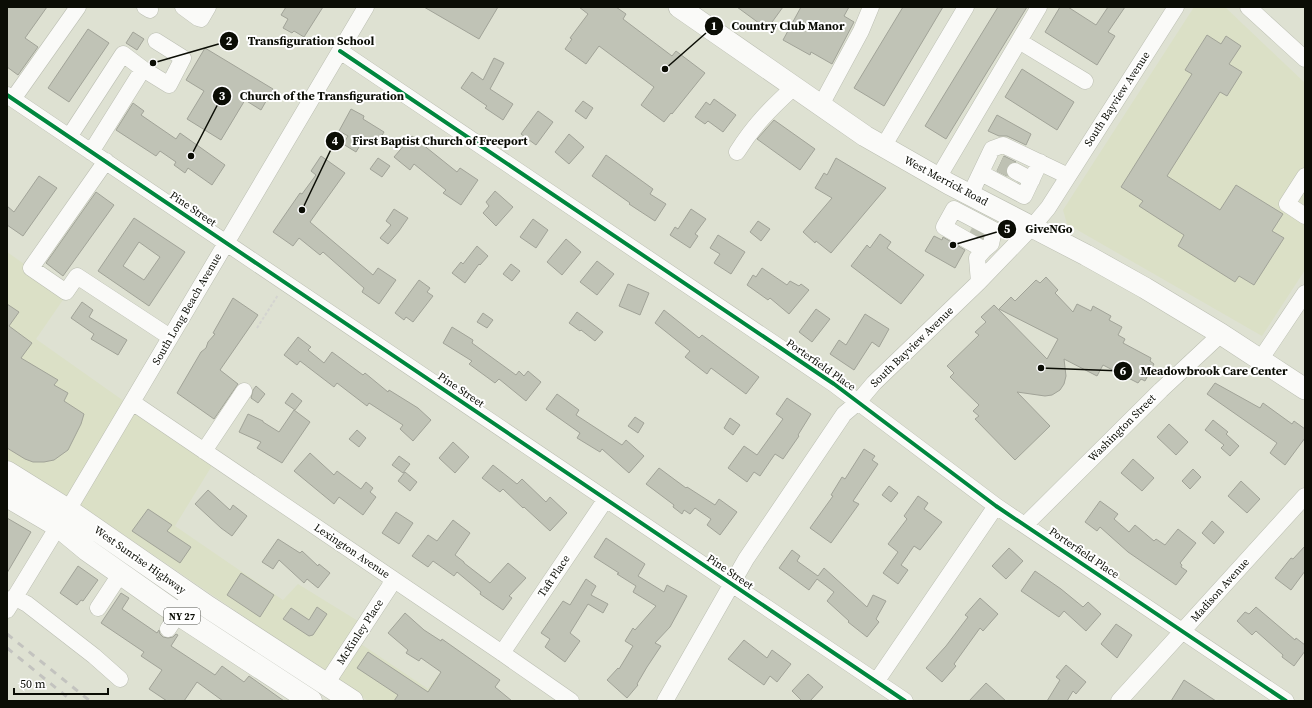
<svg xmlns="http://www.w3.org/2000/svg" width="1312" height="708" font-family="'Source Serif 4',serif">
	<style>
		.built { fill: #dbe0c6 }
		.building { fill: #c0c3b6; stroke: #a1a398; fill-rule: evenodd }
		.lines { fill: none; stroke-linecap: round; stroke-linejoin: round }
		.minor-tunnel { stroke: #bec1b3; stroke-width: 16; stroke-dasharray: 16 8; stroke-linecap: butt }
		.minor-casing { stroke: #bbbeb2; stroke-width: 17 }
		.major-casing { stroke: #bbbeb2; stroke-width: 22 }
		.highway-casing { stroke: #bbbeb2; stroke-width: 23 }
		.path { stroke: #d4d4d0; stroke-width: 2; stroke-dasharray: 3 2; stroke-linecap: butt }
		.minor { stroke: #fafaf8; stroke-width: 16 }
		.major { stroke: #fafaf8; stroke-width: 21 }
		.highway { stroke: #fafaf8; stroke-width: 22 }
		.rail { stroke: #c3c3bf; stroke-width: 3; stroke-dasharray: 7 7; stroke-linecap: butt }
		.cycleway-casing { stroke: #fff; stroke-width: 6 }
		.cycleway { stroke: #00873e; stroke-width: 4 }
		.labels { text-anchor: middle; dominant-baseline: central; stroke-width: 4; stroke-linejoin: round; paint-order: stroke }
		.shield { fill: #fff; stroke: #545650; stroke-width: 1 }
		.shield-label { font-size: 10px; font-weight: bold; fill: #0b0d05 }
		.street-label { font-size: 11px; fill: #0b0d05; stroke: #fff }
		.leader { fill: none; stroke: #0b0d05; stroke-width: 1.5 }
		.callout-dot { fill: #0b0d05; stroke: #fff; stroke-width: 1.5 }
		.mark-label { font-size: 12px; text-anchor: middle; font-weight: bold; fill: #fff }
		.callout-label { font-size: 12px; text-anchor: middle; font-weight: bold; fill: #0b0d05; stroke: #fff; stroke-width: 4; stroke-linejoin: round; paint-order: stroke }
	</style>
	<rect width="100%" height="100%" fill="#dee1d2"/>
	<path class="built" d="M1194 7H1225L1305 83V270L1262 336 1067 224 1063 210Z
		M7 252 67 294 36 339 213 464 175 526 283 600 298 584 358 621 349 636 428 689 438 675 484 701H368L64 494 7 460Z"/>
	<path class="building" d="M7 7H47L25 38 38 47 18 75 7 67Z
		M286 7H323L304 37 294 31 292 33 283 28 288 19 281 15Z
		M424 7H498L479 39Z
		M579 7H616L626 14 623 19 672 56 676 51 705 73 672 114 671 113 664 122 641 105 654 87 599 46 586 64 565 49 572 39 570 38 588 14Z
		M737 7H783L767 29Z
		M801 7H849L844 16 854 22 832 64 811 52 810 55 783 40Z
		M903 7H943L884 106 854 88Z
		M998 7H1027L946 139 925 126Z
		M1060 7H1068L1096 25 1108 7H1125L1108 32 1115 36 1097 65 1045 32Z
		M88 29 109 43 69 102 48 88Z
		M133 32 144 39 137 50 126 43Z
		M1207 35 1221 44 1226 36 1241 46 1229 64 1242 72 1227 96 1220 92 1167 176 1220 210 1236 185 1283 214 1272 231 1284 238 1254 285 1239 276 1235 282 1178 246 1184 235 1139 206 1143 201 1121 187 1192 74 1185 70Z
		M205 48 273 89 261 110 245 100 221 140 187 119 204 91 186 80Z
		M494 58 504 63 490 89 513 104 503 120 485 108 487 106 461 88 472 72 483 80Z
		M1022 69 1074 102 1057 130 1005 97Z
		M714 99 736 115 723 132 708 121 705 124 695 117 706 102 710 105Z
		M583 101 593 108 586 119 575 111Z
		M133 103 144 111 141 115 176 139 180 133 225 165 212 185 188 168 185 173 174 165 176 162 160 151 156 156 116 130Z
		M351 109 364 116 363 119 384 132 377 144 365 137 356 152 343 144 348 136 339 131Z
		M538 111 553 122 536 145 521 134Z
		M997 115 1031 134 1026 145 1007 136H999L988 131Z
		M774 120 815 149 800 170 757 139Z
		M569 134 584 147 569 164 555 152Z
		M412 136 457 172 460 168 478 180 461 205 443 193 446 190 414 164 410 170 394 157Z
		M606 155 653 189 650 194 666 204 655 221 629 204 630 203 613 191 592 176Z
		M321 156 345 173 310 222 373 275 378 268 396 280 379 304 362 292 364 288 323 252 320 255 299 238 293 246 273 232 300 193 302 194 316 175 311 171Z
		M1004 156 1016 162 1010 163 1007 166 1006 171 1007 176 997 171Z
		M378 158 390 166 382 177 370 169Z
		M836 158 886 188 831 253 816 241 815 243 803 232 832 198 815 188 824 173 827 175Z
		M39 176 57 188 23 236 7 225V206L14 212Z
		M495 191 513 207 496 226 483 213 489 206 486 202Z
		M96 192 114 205 63 276 46 263Z
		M394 209 408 218 399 231 388 244 380 238 391 225 386 221Z
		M691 209 706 219 695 234 698 236 690 248 670 235 675 227 678 229Z
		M134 218 185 252 149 306 98 271ZM139 242 160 257 144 280 123 266Z
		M533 219 548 230 536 248 520 237Z
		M758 221 770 229 761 241 750 232Z
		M880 234 891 242 887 248 924 275 901 304 851 266 867 245 870 248Z
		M718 235 745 252 731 274 714 263 720 254 710 248Z
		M934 236 942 240 943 237 965 250 955 268 925 251Z
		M566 239 581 252 562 275 547 262Z
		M477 246 488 256 480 265 479 264 465 283 452 273 461 262 463 264Z
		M597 261 614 274 597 295 580 282Z
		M511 264 520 271 512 281 503 274Z
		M762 268 787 285 790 281 799 286 801 284 809 290 789 314 770 298 768 300 747 285 753 275 756 277Z
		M1046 277 1058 290 1055 293 1073 312 1077 304 1091 311 1093 306 1111 316 1109 320 1122 327 1118 335 1125 339 1123 343 1151 358 1150 361 1154 364 1145 381 1141 379 1138 383 1103 365 1097 376 1064 359 1066 376 1064 384 1060 390 1052 395 1045 396 1017 392 1050 426 1015 460 975 419 979 416 973 411 979 405 950 377 954 373 947 366 979 335 975 332 986 322 981 317 994 305 1047 359 1058 339 999 309 1011 297 1015 301 1036 280 1040 283Z
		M419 280 430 288 427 292 433 296 413 322 406 317 404 320 395 313Z
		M628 284 649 293 640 315 619 306Z
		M233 298 258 315 220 370 238 384 214 419 177 393 201 352 206 348 208 342 215 334 213 333Z
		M82 302 93 310 89 317 127 340 118 355 91 339 94 334 71 318Z
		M7 304 19 312 9 326 32 343 21 358 58 380 54 385 68 393 64 401 84 414 81 424 68 450 54 460 44 462H33L25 459 7 448Z
		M816 309 830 319 812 342 799 332Z
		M664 310 699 338 702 335 759 377 746 394 711 368 707 374 685 357 690 351 655 323Z
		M577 312 603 332 595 341 581 330 580 331 569 323Z
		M483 313 493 320 487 328 477 322Z
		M865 314 889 329 879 347 872 342 854 370 830 354 839 340 846 345Z
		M452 327 473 340 472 343 516 375 519 371 524 376 528 371 541 382 526 401 499 379 495 383 469 364 472 361 443 343Z
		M298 337 311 347 308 350 324 363 332 352 363 375 365 373 388 392 389 390 418 408 431 420 413 441 400 429 403 425 369 403 367 406 337 383 334 387 300 361 297 365 284 355Z
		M1215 383 1260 408 1263 403 1292 424 1294 421 1305 429V438L1285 465 1270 453 1277 443 1207 394Z
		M256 386 265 394 258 403 251 398 253 390Z
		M292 393 302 401 295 410 285 403Z
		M557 394 579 410 576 415 622 445 626 440 644 456 629 473 602 449 600 452 577 438 580 433 546 409Z
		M787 398 811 414 798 435 799 436 783 459 775 454 760 476 754 472 747 482 728 468 744 446 757 455 783 419 776 414Z
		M294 410 310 422 282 463 257 448 261 442 239 432 248 414 263 421V422L279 432Z
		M635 417 644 423 638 433 628 426Z
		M730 418 740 425 733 435 724 428Z
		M1213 420 1228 432 1226 434 1239 446 1230 456 1221 448 1224 445 1205 430Z
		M1169 424 1188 442 1176 455 1157 437Z
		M357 430 366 438 359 447 349 439Z
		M453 442 469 457 455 473 439 458Z
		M864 449 875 456 872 460 878 464 853 501 859 504 831 543 810 528 833 496 831 495 842 477 845 479Z
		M310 453 334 475 337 471 361 489 366 482 373 488 370 492 376 497 363 515 339 497 334 504 294 471Z
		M399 456 410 464 403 473 392 465Z
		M1133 459 1154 478 1142 491 1121 473Z
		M493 465 517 484 522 479 546 502 550 497 567 513 550 531 524 507 523 508 503 489 500 492 482 478Z
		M659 468 686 488 687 487 715 505 719 499 737 512 720 535 707 525 711 519 695 508 690 514 684 510 682 514 673 507 674 505 646 484Z
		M1193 469 1201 477 1190 489 1182 481Z
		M405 472 417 482 410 491 398 481Z
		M1241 481 1260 499 1247 513 1228 496Z
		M889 486 898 493 891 502 882 495Z
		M208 490 230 510 233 505 247 516 232 536 221 528 195 504Z
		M918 496 928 503 924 509 942 522 920 550 914 546 901 565 908 570 898 584 883 573 898 552 888 544 907 519 904 516Z
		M1100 501 1118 514 1114 519 1129 532 1135 525 1154 541 1156 539 1165 545 1178 529 1196 543 1180 563 1182 565 1181 567 1187 571 1176 585 1128 552 1100 527 1097 531 1085 522Z
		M148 509 172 525 167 531 191 547 180 563 132 531Z
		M396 512 413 523 399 544 382 533Z
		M7 518 31 532 7 573Z
		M453 520 470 533 455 555 464 562V563L490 583 508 563 526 578 509 596 512 598 503 610 480 594 481 592 457 572 454 576 433 561 428 567 412 556 428 535 437 541Z
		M1212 521 1224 532 1214 544 1202 533Z
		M606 538 645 564 638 576 664 592 667 585 687 596 670 627 655 643 661 646 647 667 637 684 638 685 627 698 607 680 618 668 619 669 633 646 625 641 633 628 635 630 656 606 633 592 636 586 617 574 619 573 594 557Z
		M278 539 300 553 302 551 318 566 319 564 330 573 318 588 307 579 304 583 279 560 273 569 262 562Z
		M1305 546V571L1291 590 1275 578 1291 558 1293 559Z
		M1009 548 1023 561 1006 579 992 566Z
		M792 550 800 556 797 561 818 576 824 568 867 607 873 595 886 601 876 619 879 622 867 637 848 622 849 621 827 601 834 592 817 579 809 590 779 568Z
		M78 566 98 580 83 601 81 600 77 605 60 593Z
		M1035 571 1061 589 1083 607 1088 602 1101 614 1086 631 1064 611 1059 617 1021 591Z
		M241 573 274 595 260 617 227 595Z
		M586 579 596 586 591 595 608 604 603 613 588 604 570 633 580 641 565 662 545 647 550 639 541 633 563 601 570 605Z
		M121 593 129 598 122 609 157 633 159 630 160 634 163 637 168 638 173 637 176 634 178 635 171 646 215 675 222 666 244 682 249 676 284 701H223L197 682 184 701H167L149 689 162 670 141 656 144 652 101 623Z
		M980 598 998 614 983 631 980 628 954 664 956 666 942 682 926 668 946 646 968 617 965 615Z
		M317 607 327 614 313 635 309 636 283 619 291 608 309 620Z
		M1256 607 1295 640 1296 638 1305 645V651L1294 666 1282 657 1283 655 1256 631 1252 635 1237 621 1245 612 1249 614Z
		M405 613 424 630 441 641 442 639 500 680 495 687 512 701H394L398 695 357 668 368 652 428 692 441 672 421 658 419 661 406 653 408 650 388 633Z
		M1116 624 1132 635 1117 658 1101 644Z
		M744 640 767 658 772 650 791 664 777 682 770 676 764 685 728 659Z
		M1066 665 1086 682 1076 694 1073 691 1067 701H1047L1060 680 1056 677Z
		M808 674 823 687 810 701H802L792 691Z
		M1184 680 1216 701H1171Z
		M986 683 1006 701H969Z"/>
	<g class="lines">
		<path class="minor-tunnel" d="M1000 164 1015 171
			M974 241 981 228"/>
		<defs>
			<path id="minor" d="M145 7 150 10
				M183 7 198 18 201 19 208 7
				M1248 7 1305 59
				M1019 41 1085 81
				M340 51 834 384 996 506 1286 701
				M143 69 169 85 183 58 156 41
				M7 95 905 701
				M13 99 78 7
				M821 105 861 31 871 7
				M69 137 123 54 143 69 91 152
				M883 147 966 7
				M737 152C754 125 770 109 794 87
				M106 161 31 268 66 292 77 276 170 337
				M1015 171 1032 180
				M981 173 1024 196 1040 162
				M1305 176 1287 204 1305 216
				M938 178 1039 7
				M970 195 992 149 1003 145 1068 176
				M979 282 977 258 984 250 944 227 954 209 994 230 991 244 984 250
				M1260 360 1305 293
				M132 402 502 653 571 701
				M204 451 244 391
				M1025 525 1161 390 1221 334
				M14 597 27 604 94 656 120 679
				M98 608 121 573
				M7 610 68 510 366 7
				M168 629 184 605
				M502 653 606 499
				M876 682 996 506
				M326 684 394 580
				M665 701 746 559 844 414 858 402 874 383 979 282 1032 227 1048 208 1176 7
				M1119 701 1305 496"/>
			<path id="major" d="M679 7 865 136 949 184 1086 255 1145 288 1221 334 1305 389"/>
			<path id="highway" d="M7 472 68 510 208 607 352 701
				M7 496 58 526 87 550 178 614 311 701"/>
		</defs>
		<use href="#minor" class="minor-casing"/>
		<use href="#major" class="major-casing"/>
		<use href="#highway" class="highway-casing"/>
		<path class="path" d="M257 328 278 295"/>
		<use href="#minor" class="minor"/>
		<use href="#major" class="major"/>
		<use href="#highway" class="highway"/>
		<path class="rail" d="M7 634 90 701
			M7 648 72 701"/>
		<defs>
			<path id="cycleway" d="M340 51 834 384 996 506 1286 701
				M7 95 905 701"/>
		</defs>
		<use href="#cycleway" class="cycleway-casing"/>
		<use href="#cycleway" class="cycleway"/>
	</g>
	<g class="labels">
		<rect class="shield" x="164" y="608" width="36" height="16" rx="3"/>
		<g class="shield-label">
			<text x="182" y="616">NY 27</text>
		</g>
		<g class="street-label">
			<text transform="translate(1117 99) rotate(-57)">South Bayview Avenue</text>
			<text transform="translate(946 181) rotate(28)">West Merrick Road</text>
			<text transform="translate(193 209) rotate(34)">Pine Street</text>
			<text transform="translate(187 309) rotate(-60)">South Long Beach Avenue</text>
			<text transform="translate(912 347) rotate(-44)">South Bayview Avenue</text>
			<text transform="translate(821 365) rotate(35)">Porterfield Place</text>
			<text transform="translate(461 390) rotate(34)">Pine Street</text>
			<text transform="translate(1122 428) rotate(-45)">Washington Street</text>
			<text transform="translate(352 551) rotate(34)">Lexington Avenue</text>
			<text transform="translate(1084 553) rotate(34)">Porterfield Place</text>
			<text transform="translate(140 560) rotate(35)">West Sunrise Highway</text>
			<text transform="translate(730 572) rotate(34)">Pine Street</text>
			<text transform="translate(554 576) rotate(-56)">Taft Place</text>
			<text transform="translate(1220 590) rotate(-48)">Madison Avenue</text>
			<text transform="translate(360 632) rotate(-57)">McKinley Place</text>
		</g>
	</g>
	<path class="leader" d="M665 69L714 26M153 63L229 41M191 156L222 96M302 210L335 141M953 245L1007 229M1041 368L1123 371"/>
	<g class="callout-dot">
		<circle cx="665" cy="69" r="4"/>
		<circle cx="153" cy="63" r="4"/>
		<circle cx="191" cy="156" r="4"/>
		<circle cx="302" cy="210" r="4"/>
		<circle cx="953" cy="245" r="4"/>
		<circle cx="1041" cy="368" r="4"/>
		<circle cx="714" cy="26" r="10"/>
		<circle cx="229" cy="41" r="10"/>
		<circle cx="222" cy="96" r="10"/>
		<circle cx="335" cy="141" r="10"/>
		<circle cx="1007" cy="229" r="10"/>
		<circle cx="1123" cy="371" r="10"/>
	</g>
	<g class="mark-label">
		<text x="714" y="30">1</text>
		<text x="229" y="45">2</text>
		<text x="222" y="100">3</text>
		<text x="335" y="145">4</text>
		<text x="1007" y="233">5</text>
		<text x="1123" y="375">6</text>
	</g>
	<g class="callout-label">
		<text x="788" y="30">Country Club Manor</text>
		<text x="311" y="45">Transfiguration School</text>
		<text x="322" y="100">Church of the Transfiguration</text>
		<text x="440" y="145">First Baptist Church of Freeport</text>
		<text x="1049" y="233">GiveNGo</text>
		<text x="1214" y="375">Meadowbrook Care Center</text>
	</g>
	<rect width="1312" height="708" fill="none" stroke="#0b0d05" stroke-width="16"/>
	<path d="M14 688v6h94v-6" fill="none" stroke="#0b0d05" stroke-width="2"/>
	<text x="20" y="688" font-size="12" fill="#0b0d05" stroke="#ffffff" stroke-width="3" paint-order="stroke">50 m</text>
</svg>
